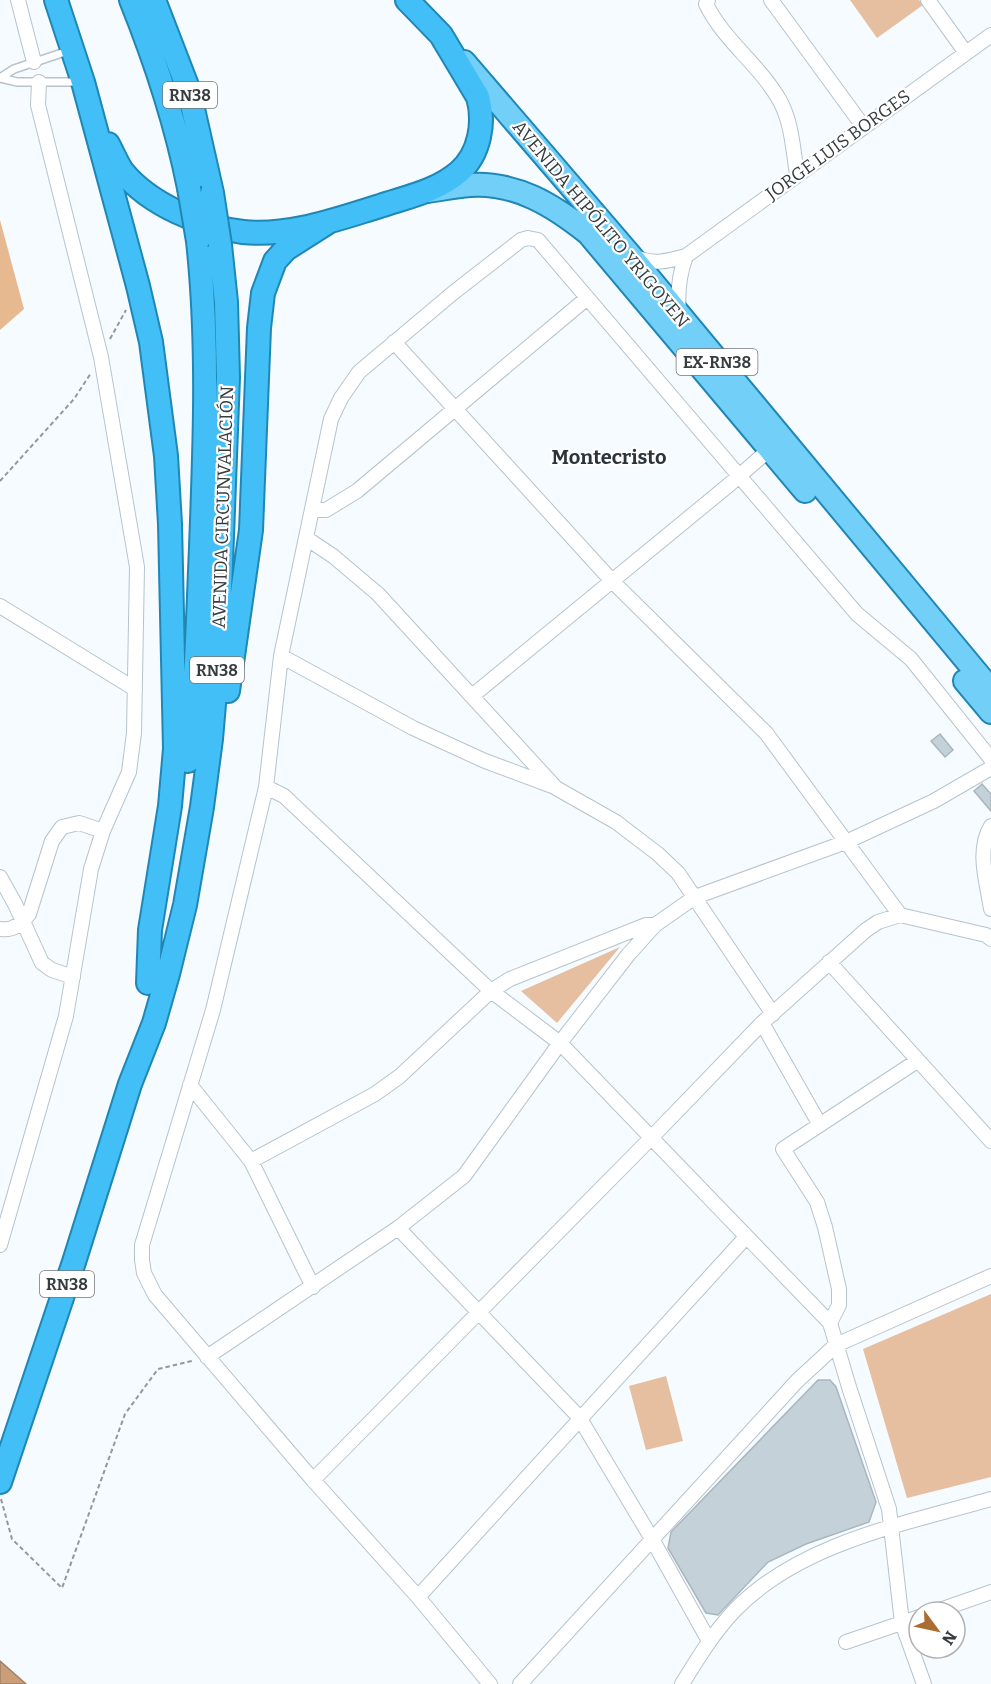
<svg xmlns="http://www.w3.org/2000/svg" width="991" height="1684" font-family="Bitter,serif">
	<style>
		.green { fill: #e5bf9f }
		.forest { fill: #e7b991 }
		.water { fill: #cb9e78; stroke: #9f8167; stroke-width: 1.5 }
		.building { fill: #c5d1d9; stroke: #aab6be; stroke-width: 1.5 }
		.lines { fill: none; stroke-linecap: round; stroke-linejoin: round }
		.service-casing { stroke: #b7c3cb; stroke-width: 10 }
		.minor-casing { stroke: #b7c3cb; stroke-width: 16 }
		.primary-casing { stroke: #2087b5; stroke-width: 26 }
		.trunk-casing { stroke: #2087b5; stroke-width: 26 }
		.path { stroke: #93989c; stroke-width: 2; stroke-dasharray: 4.5 3; stroke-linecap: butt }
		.service { stroke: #fff; stroke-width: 7 }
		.minor { stroke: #fff; stroke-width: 14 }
		.primary { stroke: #71cff8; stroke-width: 22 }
		.trunk { stroke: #42bff6; stroke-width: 22 }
		.trunk-bridge-casing { stroke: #2087b5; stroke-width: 26; stroke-linecap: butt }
		.trunk-bridge { stroke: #42bff6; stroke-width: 22 }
		.labels { text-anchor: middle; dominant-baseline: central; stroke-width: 4.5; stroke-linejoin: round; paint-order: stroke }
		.shield { fill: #fff; stroke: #737679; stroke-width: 1.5 }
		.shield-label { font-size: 16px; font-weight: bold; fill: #373c3f }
		.street-label { font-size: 18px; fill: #373c3f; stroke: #fff }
		.neighbourhood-label { font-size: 20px; font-weight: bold; fill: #2a343a; stroke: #fff }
	</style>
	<rect width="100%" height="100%" fill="#f6fbff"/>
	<path class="green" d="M850 0H919L923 5 877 38Z
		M620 947 557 1023 521 991Z
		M991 1294V1477L907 1498 863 1349Z
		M666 1376 683 1441 646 1450 629 1386Z"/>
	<path class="forest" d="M0 220 24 309 0 330Z"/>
	<path class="water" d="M0 1661 26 1684H0Z"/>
	<path class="building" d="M940 734 953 750 945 757 931 741Z
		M982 784 991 794V811L974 791Z
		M818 1380H830L836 1387 876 1502 869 1522 806 1544 768 1562 718 1615 706 1613 668 1548 671 1532Z"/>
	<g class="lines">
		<defs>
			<path id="service" d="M0 78 17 82H80
				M0 78 14 69 71 50"/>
			<path id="minor" d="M18 0 34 62
				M708 0 706 4C724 41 760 65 780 101 792 123 793 150 797 174
				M771 0 863 126
				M928 0 966 53
				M633 256C653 265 665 262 686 256L991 35
				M679 312C677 292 679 275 686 256
				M394 342 612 581 766 733 900 915
				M312 510H326L357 491 586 299
				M306 538 333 556 378 594 556 788 616 822 658 854 678 873 773 1014
				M0 606 135 689
				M281 656 413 728 485 761 552 786
				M472 696 730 484 770 449
				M266 787 213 1010 142 1245V1260L144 1273 155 1295 313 1480 418 1597 490 1684
				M991 826C976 851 987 882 991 909
				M0 877 15 904 42 963 52 970 73 977
				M0 929C13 931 22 924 29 914L52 841 62 827 79 823 103 831
				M829 962 991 1141
				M762 1023 820 1125
				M190 1085 251 1161 313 1287
				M251 1161 375 1094 400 1076 491 991 510 979 646 925H655
				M398 1228 579 1417 652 1539 709 1641
				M0 1245 66 1016 91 869 103 831 129 772 134 733 137 567 101 357 38 105 39 82
				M830 1323 839 1305V1289L825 1227 817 1202 783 1149 917 1061
				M207 1357 398 1228 464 1176 560 1043 628 955 655 925 695 897 846 842 934 801 991 768
				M313 1480 652 1137 762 1023 866 930 878 922 900 915 986 935 991 939
				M418 1597 746 1237
				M934 1612 991 1592
				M846 1642 919 1617
				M520 1684 797 1381 836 1345 991 1276
				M682 1684C698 1658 714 1632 735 1610 800 1543 904 1524 991 1499
				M924 1684 902 1623 889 1509 849 1387 830 1323 560 1043 491 991 284 796 266 787 281 656 331 419 341 398 359 372 453 293 521 240 528 238 538 240 857 614 911 659 991 759"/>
			<path id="primary" d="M464 62 629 254 991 690
				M428 191C442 189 456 186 470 185 516 182 553 205 588 233L805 491
				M965 681 991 712"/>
			<path id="trunk" d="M56 0 83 82 138 286 151 342 166 456 170 524 175 749 170 806 150 930 148 983
				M131 0C156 62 176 123 189 188
				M154 0 189 91 212 193
				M108 144C113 153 117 164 123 172 149 204 202 227 243 232 289 237 337 219 380 206 407 197 437 191 459 172 480 154 485 122 478 97L441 35 407 0
				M228 691 251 530 259 328 263 293 275 261 286 249 330 221
				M188 761C196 690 198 618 201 547 205 444 209 343 198 241
				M0 1482 74 1262 130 1084 154 1023 168 974 185 905 202 807 211 739 217 669 228 377 226 302 220 245"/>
		</defs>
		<use href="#service" class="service-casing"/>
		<use href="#minor" class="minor-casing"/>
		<use href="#primary" class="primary-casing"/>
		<use href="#trunk" class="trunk-casing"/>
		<path class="path" d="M110 339 126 310
			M0 481 74 399 91 373
			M1 1499 12 1539 62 1588 125 1414 158 1369 192 1361"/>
		<use href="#service" class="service"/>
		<use href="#minor" class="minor"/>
		<use href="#primary" class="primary"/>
		<use href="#trunk" class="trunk"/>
		<defs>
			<path id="trunk-bridge" d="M189 188 198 241
				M212 193 220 245"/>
		</defs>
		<use href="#trunk-bridge" class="trunk-bridge-casing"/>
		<use href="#trunk-bridge" class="trunk-bridge"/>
	</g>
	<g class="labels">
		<g class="shield">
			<rect x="163" y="82" width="54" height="26" rx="4.5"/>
			<rect x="676.5" y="349" width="81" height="26" rx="4.5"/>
			<rect x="190" y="657" width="54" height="26" rx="4.5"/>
			<rect x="40" y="1271" width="54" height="26" rx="4.5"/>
		</g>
		<g class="shield-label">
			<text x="190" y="95">RN38</text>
			<text x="717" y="362">EX-RN38</text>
			<text x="217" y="670">RN38</text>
			<text x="67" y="1284">RN38</text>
		</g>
		<g class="street-label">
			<text transform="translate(838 145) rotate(-36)">JORGE LUIS BORGES</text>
			<text transform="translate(601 224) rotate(50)">AVENIDA HIPÓLITO YRIGOYEN</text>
			<text transform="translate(223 507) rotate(-88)">AVENIDA CIRCUNVALACIÓN</text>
		</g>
		<g class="neighbourhood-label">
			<text x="609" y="457">Montecristo</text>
		</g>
	</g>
	<g transform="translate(937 1630) rotate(123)"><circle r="28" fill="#ffffff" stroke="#afb1b2" stroke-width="1.5"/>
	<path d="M0-4.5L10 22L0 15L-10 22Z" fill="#ab6d32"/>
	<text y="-9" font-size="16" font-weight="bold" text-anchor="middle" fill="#373c3f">N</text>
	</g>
</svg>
